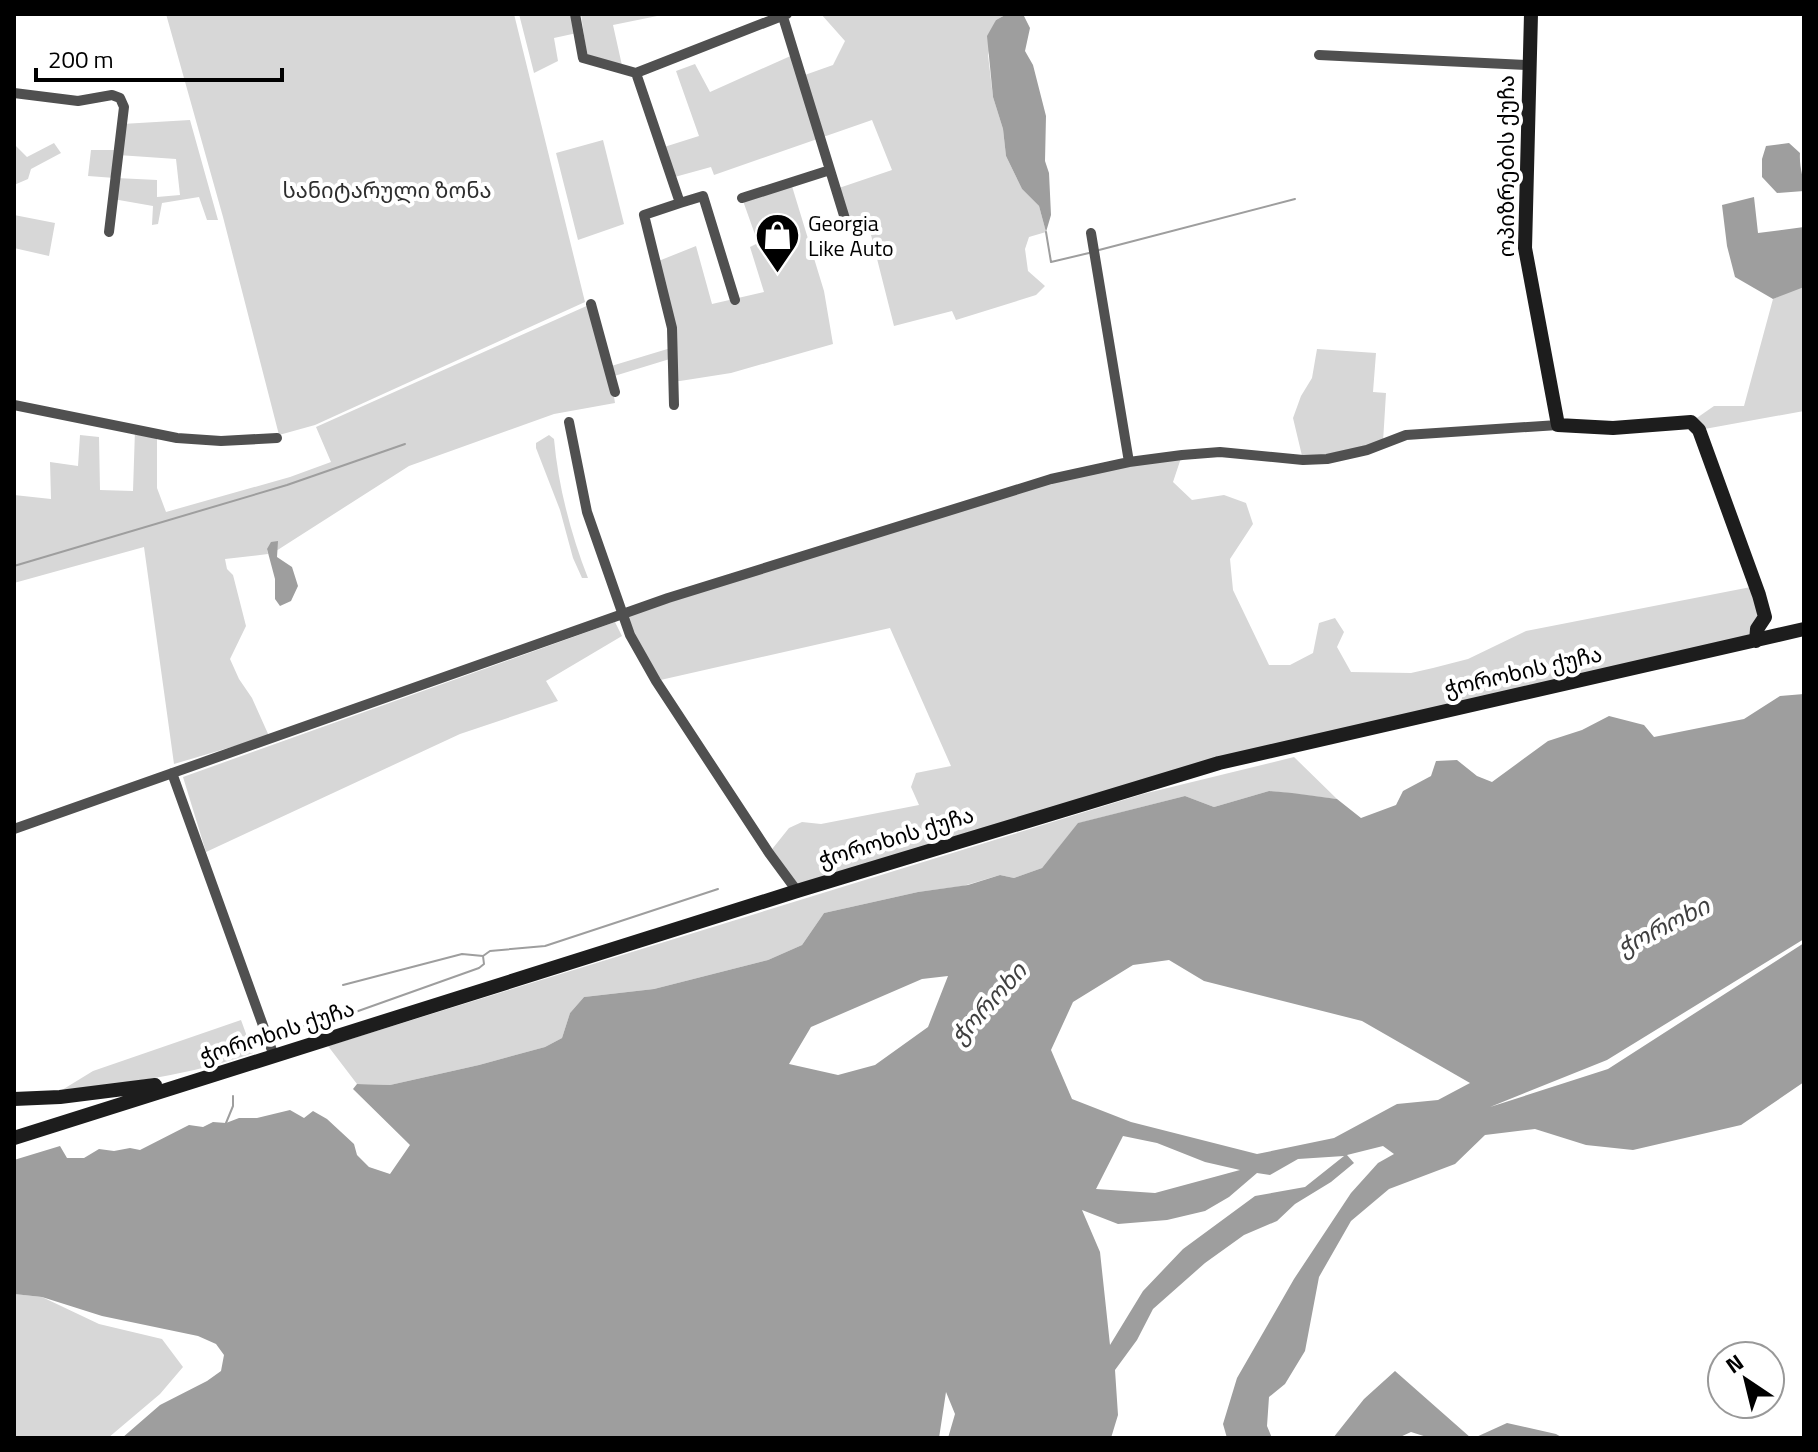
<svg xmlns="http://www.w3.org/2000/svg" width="1818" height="1452" font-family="'Titillium Web','Noto Sans Georgian',sans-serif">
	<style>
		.green { fill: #d7d7d7; fill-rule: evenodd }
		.water { fill: #9e9e9e; fill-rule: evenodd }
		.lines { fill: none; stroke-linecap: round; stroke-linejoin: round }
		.stream { stroke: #9e9e9e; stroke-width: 2 }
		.street { stroke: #505050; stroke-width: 10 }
		.secondary { stroke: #1d1d1d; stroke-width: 14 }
		.labels { text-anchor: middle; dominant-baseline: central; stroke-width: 8; stroke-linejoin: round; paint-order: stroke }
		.street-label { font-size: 22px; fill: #000; stroke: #fff }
		.park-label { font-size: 22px; fill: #2e2e2e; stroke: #fff }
		.poi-label { font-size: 22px; fill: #000; stroke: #fff; text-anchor: start }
		.water-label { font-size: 24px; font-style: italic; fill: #3f3f3f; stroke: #fff }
	</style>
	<rect width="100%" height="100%" fill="#fff"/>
	<path class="green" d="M166 14H514L585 302 315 425 279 435 223 217Z
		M519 14H574L577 33 554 38 558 61 534 73Z
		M581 14H667L613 25 623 70 587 57Z
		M821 14H1007L996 20 988 55 993 97 1003 129 1006 156 1022 189 1039 206 1046 232 1029 237 1025 249 1028 271 1045 286 1036 295 956 320 952 311 894 326 870 231 846 222 836 189 892 170 872 120 714 175 711 167 671 178 661 148 699 136 676 71 695 64 710 92 795 54 802 76 833 65 845 41Z
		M190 120 218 220H207L199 197 162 203 158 224 152 225 153 206 113 199 115 178 88 176 91 150H118L122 124ZM118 155 176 159 180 195 157 197V180L116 178Z
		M603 140 624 224 578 240 556 153Z
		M54 143 61 153 31 169 28 179 14 185V144L27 157Z
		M791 183 824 291 833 344 731 373 680 381H674L673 358 611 377 615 403 554 414 409 466 276 551 267 549 268 554 225 559 227 569 233 575 246 626 230 659 239 679 252 698 269 736 174 764 144 547 14 583V495L51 499 50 462 78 466 80 435 99 437 100 490 133 491 135 430 157 434V488L166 512 290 477 331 462 316 427 591 304 608 367 674 347 656 262 696 246 712 304 764 292 750 247 758 243 742 198Z
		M14 215 55 223 49 256 14 248Z
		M1799 287H1804V411L1699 430 1691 422 1714 406H1744L1773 299Z
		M1317 349 1376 353 1373 392 1386 393 1383 442 1303 460 1293 418 1301 396 1312 378Z
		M549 435 554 439C558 485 571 535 588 578H582L573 558 560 510 536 448V443Z
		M1182 455 1173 482 1192 500 1224 495 1246 503 1253 524 1230 559 1233 590 1269 665H1290L1313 653 1319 623 1335 618 1344 632 1337 647 1351 672 1411 673 1433 668 1468 659 1526 631 1756 586 1759 595 1756 641 1301 743 797 891 769 853 789 828 802 822 821 824 919 805 911 787 916 773 951 766 890 628 656 681 623 614 1051 479Z
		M615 622 622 636 546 681 558 701 460 734 206 852 183 777Z
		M1294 757 1337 799 1269 791 1214 807 1185 796 1079 823 1042 868 1014 878 1000 875 963 886 918 892 824 913 802 945 768 960 654 989 584 997 570 1013 562 1038 545 1047 479 1065 390 1085 357 1084 328 1046 1143 794Z
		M241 1020 253 1053C191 1075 127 1083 62 1090L93 1071Z
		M14 1294 42 1297 99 1324 162 1339 183 1367 160 1394 108 1438H14Z"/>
	<path class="water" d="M1007 14H1023L1030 28 1025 51 1033 65 1046 116 1045 161 1049 173 1051 215 1046 232 1039 206 1022 189 1006 156 1003 129 993 97 987 36 996 20Z
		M1789 143 1800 153C1799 168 1804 177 1804 191L1777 193 1762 177V159L1766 146Z
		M1754 197 1758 233 1804 227V287L1773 299 1735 277 1727 246 1722 205Z
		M278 541 277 557 292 567 298 586 291 601 280 606 275 599V579L267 549 271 542Z
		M1804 694V939L1607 1060 1490 1107 1608 1069 1804 943V1082L1741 1125 1633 1150 1586 1145 1535 1129 1485 1135 1455 1164 1389 1189 1351 1221 1319 1277 1305 1351 1285 1384 1269 1397 1267 1426 1272 1438H1227L1223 1424 1237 1378 1294 1279 1351 1193 1378 1163 1394 1154 1383 1146 1347 1155 1354 1163 1331 1182 1295 1204 1277 1221 1244 1235 1205 1263 1153 1309 1137 1340 1115 1370 1118 1415 1111 1438H948L955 1414 946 1392 939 1438H122L160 1405 207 1381 221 1371 224 1355 216 1344 198 1336 102 1316 42 1297 14 1294V1160L60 1146 67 1158H84L99 1149 114 1151 130 1148 140 1150 189 1125 203 1127 213 1122 226 1123 239 1118H257L290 1110 304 1118 313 1111 327 1119 354 1144 357 1155 369 1167 390 1174 410 1145 353 1089 357 1084 390 1085 479 1065 545 1047 562 1038 570 1013 584 997 654 989 768 960 802 945 824 913 918 892 968 885 1000 875 1014 878 1042 868 1078 823 1185 796 1214 807 1269 791 1292 793 1337 799 1361 818 1396 805 1403 791 1431 776 1436 761 1457 760 1477 776 1492 782 1548 741 1582 730 1609 716 1644 725 1654 737 1744 719 1780 696ZM1169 960 1204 981 1362 1021 1470 1083 1438 1100 1397 1104 1334 1138 1257 1154 1131 1122 1072 1099 1051 1050 1073 1002 1133 965ZM948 976 928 1027 875 1065 838 1075 789 1064 811 1027 922 979ZM1123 1136 1157 1143 1205 1162 1240 1170 1155 1193 1096 1189ZM1344 1156 1305 1187 1255 1196 1183 1249 1143 1291 1110 1345 1100 1252 1082 1210 1118 1224 1167 1220 1205 1211 1229 1197 1257 1173 1270 1175 1298 1159Z
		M1395 1371 1471 1438H1430L1411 1432 1398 1438H1333L1364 1399Z
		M1507 1423 1556 1434 1563 1438H1474Z"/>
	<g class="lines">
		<path class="stream" d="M1046 232 1051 262 1089 253
			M1099 250 1295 199
			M14 566 287 485 405 444
			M483 956 490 951 545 946 718 889
			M269 1034 347 1015 479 968 484 964 483 956 462 954 343 985
			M219 1057 220 1049 232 1042 263 1036
			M226 1123 233 1106V1096"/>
		<path class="street" d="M575 14 583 58 636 73 787 14
			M783 17 846 222
			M1319 55 1528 65
			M636 73 680 203 703 196 735 300
			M14 93 78 101 112 95 120 98 124 107 109 232
			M742 198 830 170
			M1091 233 1129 462
			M591 304 615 392
			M14 405 177 438 221 441 277 438
			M674 405 672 328 644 215 680 203
			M569 422 587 512 630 635 656 681 769 853 797 891
			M172 773 274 1056
			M14 829 668 598 1051 479 1129 462 1182 455 1220 452 1303 460 1327 459 1367 450 1406 435 1558 425"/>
		<path class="secondary" d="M1531 14 1525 248 1558 425 1613 428 1691 422 1699 430 1759 595 1765 617 1757 629 1756 641
			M14 1099 60 1097 155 1085
			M14 1138 797 891 1219 763 1804 629"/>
	</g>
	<defs>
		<symbol id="shop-pin" viewBox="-11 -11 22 30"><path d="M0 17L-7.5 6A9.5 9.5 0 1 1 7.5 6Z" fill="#000" stroke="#fff"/><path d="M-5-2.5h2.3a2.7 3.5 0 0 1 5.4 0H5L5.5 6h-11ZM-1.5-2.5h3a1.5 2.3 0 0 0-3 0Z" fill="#fff"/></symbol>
	</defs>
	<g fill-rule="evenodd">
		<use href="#shop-pin" x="752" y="210" width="51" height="69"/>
	</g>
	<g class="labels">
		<g class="street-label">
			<text transform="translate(1506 166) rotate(-90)">ოპიზრების ქუჩა</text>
			<text transform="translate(1523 671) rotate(-13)">ჭოროხის ქუჩა</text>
			<text transform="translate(896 837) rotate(-17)">ჭოროხის ქუჩა</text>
			<text transform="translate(277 1032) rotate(-18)">ჭოროხის ქუჩა</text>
		</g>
		<g class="park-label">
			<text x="387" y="190">სანიტარული ზონა</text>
		</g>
		<g class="poi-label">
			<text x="808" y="223">Georgia<tspan x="808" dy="25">Like Auto</tspan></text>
		</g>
		<g class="water-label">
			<text transform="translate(1663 926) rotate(-27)">ჭოროხი</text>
			<text transform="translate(988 1003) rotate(-48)">ჭოროხი</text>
		</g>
	</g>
	<rect width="1818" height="1452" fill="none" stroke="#000000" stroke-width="32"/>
	<g transform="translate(1746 1380) rotate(325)"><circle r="38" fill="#ffffff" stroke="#999999" stroke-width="2"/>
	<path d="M0-6L14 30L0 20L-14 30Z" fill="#000000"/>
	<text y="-12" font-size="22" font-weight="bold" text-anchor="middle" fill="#000000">N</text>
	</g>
	<path d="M36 68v12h246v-12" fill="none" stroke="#000000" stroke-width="4"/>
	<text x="48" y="68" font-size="24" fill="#000000" stroke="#ffffff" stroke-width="6" paint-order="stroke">200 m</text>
</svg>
